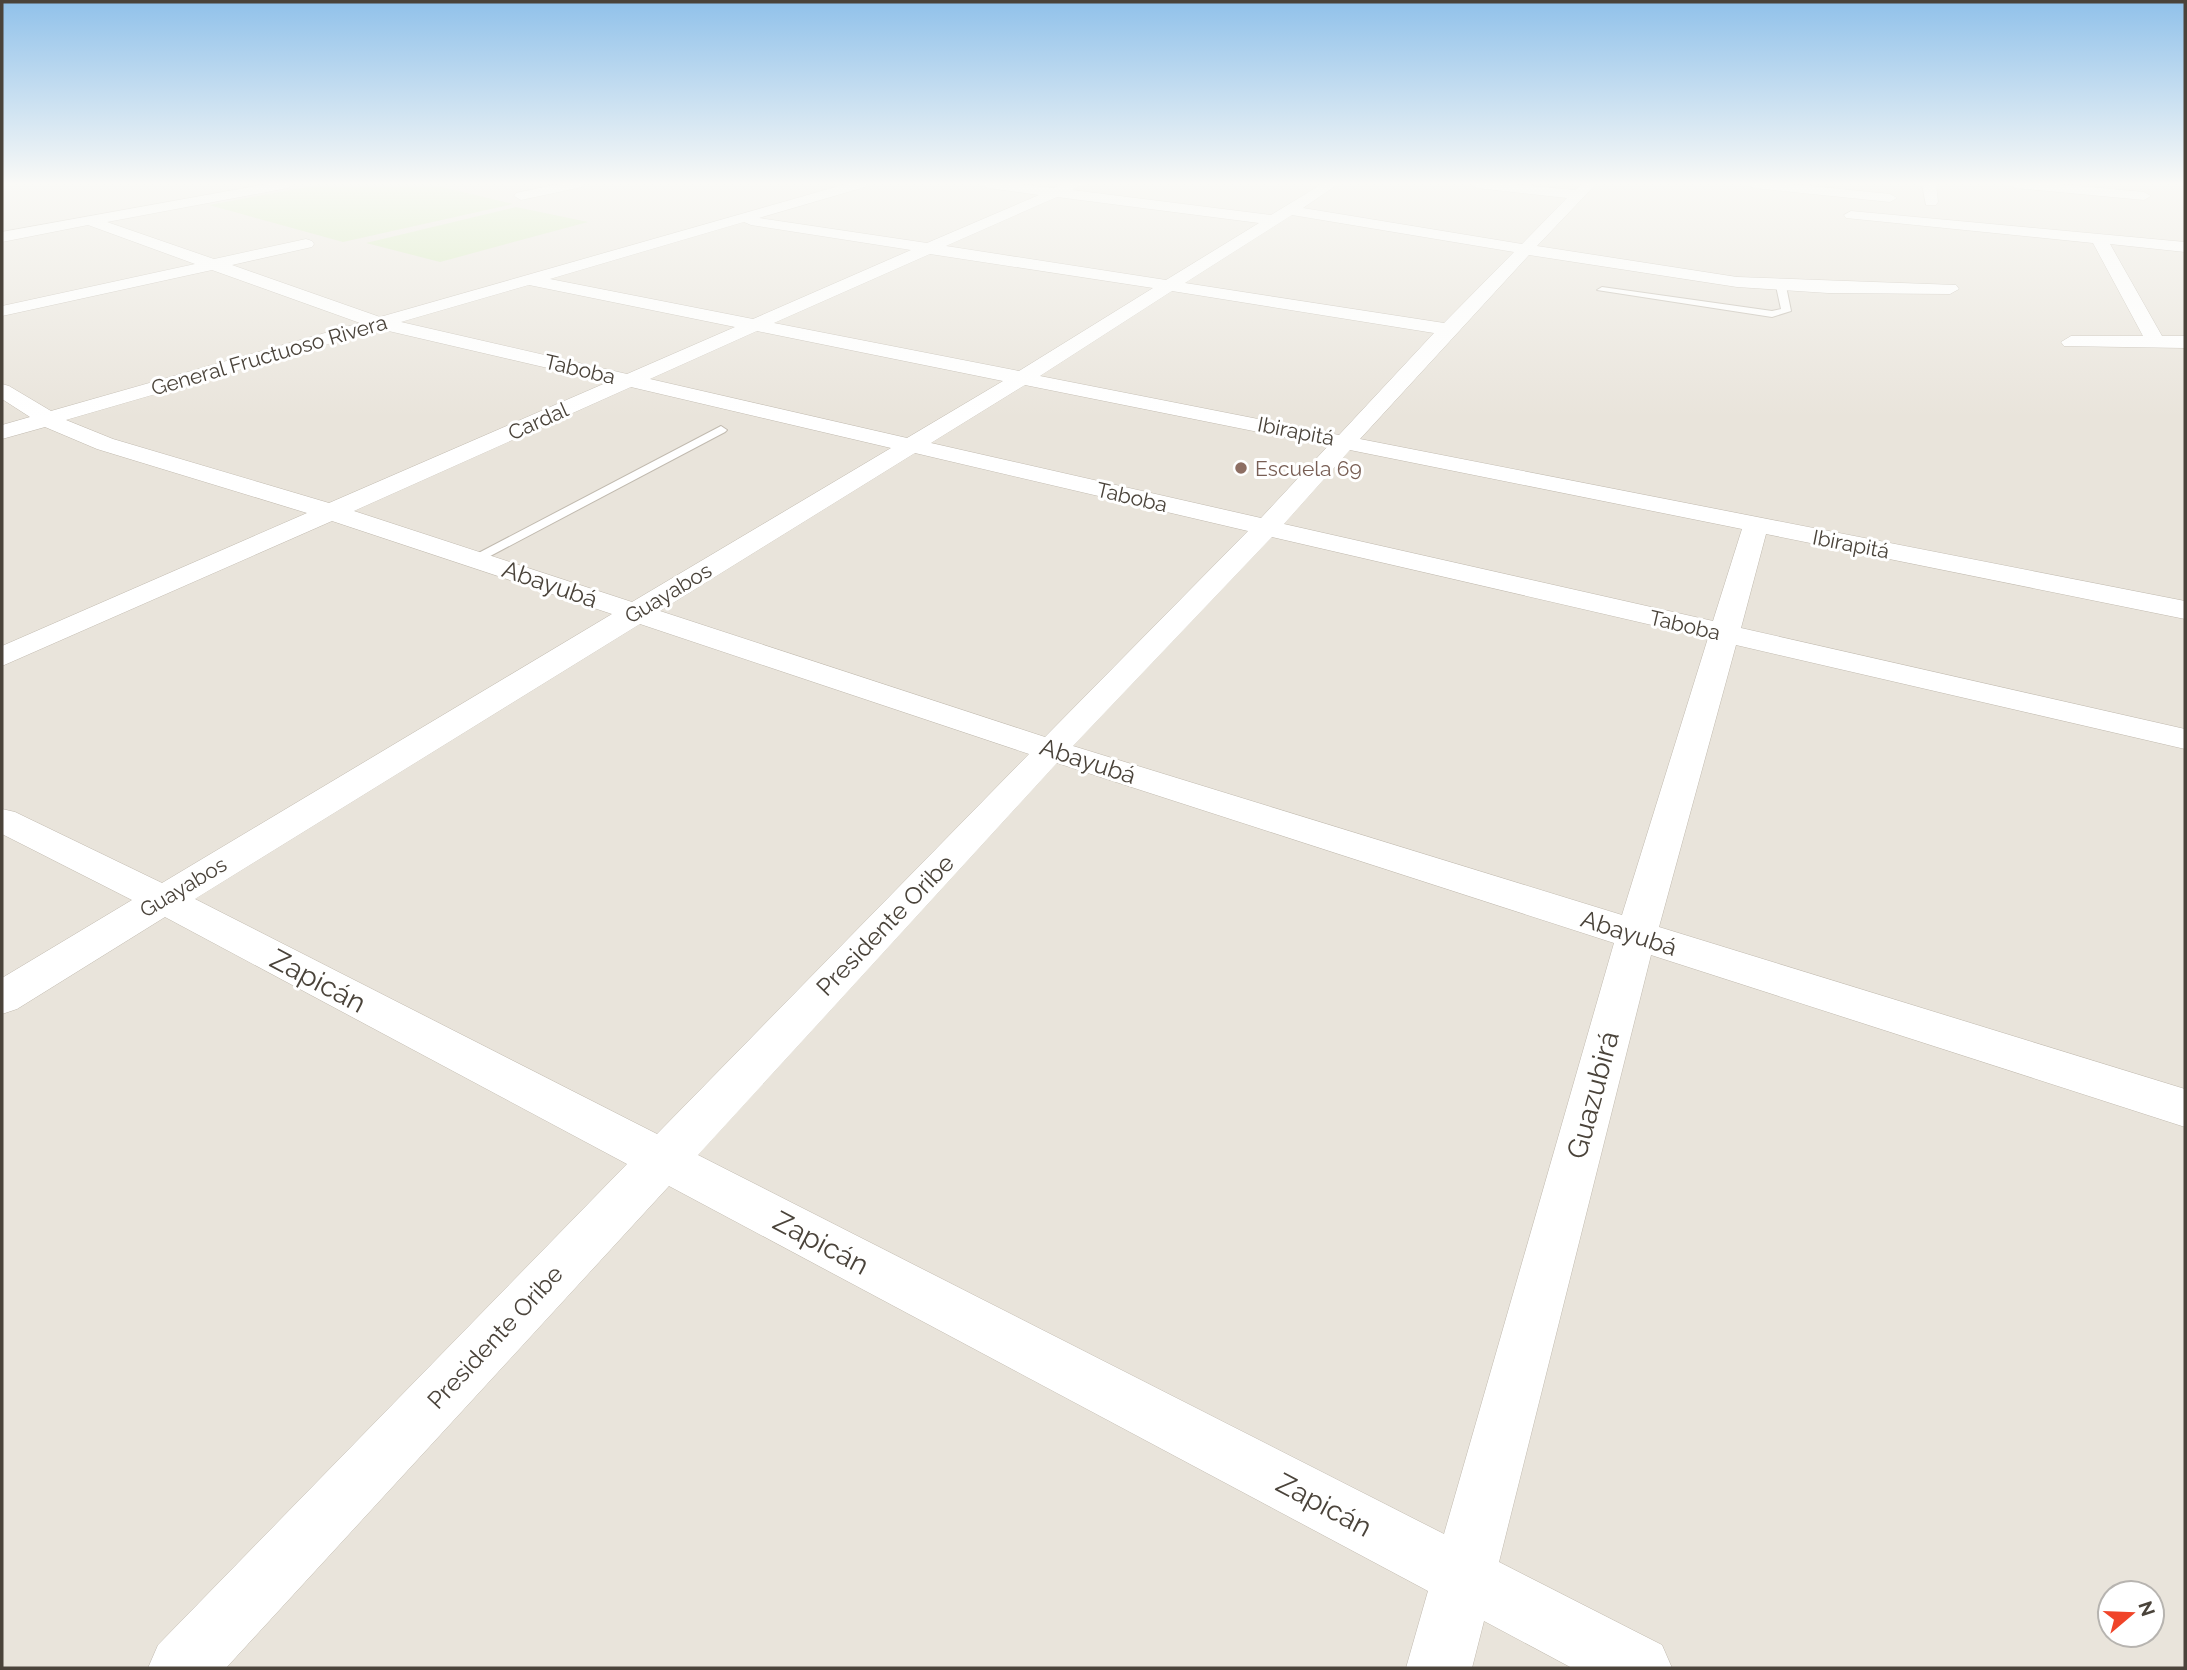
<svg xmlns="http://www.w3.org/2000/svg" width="2187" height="1670" font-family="Raleway,sans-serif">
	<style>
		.residential { fill: #e9e4db; fill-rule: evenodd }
		.green { fill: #d3e7b8 }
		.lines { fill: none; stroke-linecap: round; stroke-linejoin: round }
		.lane-casing { stroke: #c1baaf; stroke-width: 2 }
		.street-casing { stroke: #c1baaf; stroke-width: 1 }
		.lane { fill: #fff; fill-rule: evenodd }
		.street { fill: #fff; fill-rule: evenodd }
		.education-dot { fill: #8d6e63; stroke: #fff; stroke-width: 2.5 }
		.labels { text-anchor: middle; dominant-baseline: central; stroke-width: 6; stroke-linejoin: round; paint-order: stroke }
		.far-street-label { font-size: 21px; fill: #4a433a; stroke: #fff }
		.far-education-label { font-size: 21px; fill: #785e54; stroke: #fff; text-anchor: start }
		.street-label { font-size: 24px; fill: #4a433a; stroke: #fff }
		.near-street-label { font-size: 28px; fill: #4a433a; stroke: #fff }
	</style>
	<rect width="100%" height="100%" fill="#f5f3ed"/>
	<path class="residential" d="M2 184H2185V1668H2ZM2110 1593H2152V1635H2110Z"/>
	<path class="green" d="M323 184H429L513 204 343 242 209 205Z
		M516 207 588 222 440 262 366 243Z"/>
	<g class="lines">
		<defs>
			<path id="lane" d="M1781 283 1786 286 1791 311 1772 317 1597 290 1602 287 1772 311 1781 309 1776 286Z
				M721 426 727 430 725 432 479 562 474 563 467 559Z"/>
			<path id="street" d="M267 184H295L288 188 107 222 214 259 306 239 312 241 314 244 312 247 232 265 380 317 846 184H867L865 187 759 218 927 243 1039 195 988 188 981 184H1018L1054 188 1064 184H1082L1072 190 1271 215 1322 184H1338L1303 208 1522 244 1567 198 1477 188 1470 184H1512L1575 190 1582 184H1596L1537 246 1737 277 1956 285 1959 289 1950 294 1828 293 1737 287 1529 255 1360 439 2185 601V619L1766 534 1741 628 2185 729V749L1736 645 1659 927 2185 1089V1127L1651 955 1499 1562 1662 1645 1672 1668H1572L1484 1621 1472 1668H1406L1428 1591 669 1186 226 1668H148L158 1645 627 1164 165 917 17 1009 2 1014V978L132 900 2 834V809L15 812 162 883 612 614 332 521 2 666V646L307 513 97 449 45 427 2 439V425L30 417 2 399V384L9 386 51 411 360 323 212 270 2 316V306L195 264 88 225 2 242V232ZM1057 197 1259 223 1166 280 946 246ZM1292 215 1514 252 1444 323 1185 283ZM744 222 751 225 911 250 753 319 550 279ZM930 254 1153 288 1019 371 774 323ZM529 285 735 327 627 374 401 322ZM1172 291 1434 333 1339 435 1040 376ZM380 329 608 382 329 503 113 439 66 420ZM757 331 1003 381 907 438 650 379ZM1025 385 1328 446 1261 518 931 443ZM631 387 891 448 632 602 354 511ZM1350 450 1742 529 1713 621 1284 524ZM915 453 1248 531 1045 737 660 611ZM1272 537 1708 638 1622 915 1073 746ZM640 624 1029 754 657 1134 195 899ZM1057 763 1614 943 1444 1534 698 1155Z
				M559 184H584L582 187 521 200 514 196 516 193Z
				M1747 184H1791L1890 194 1897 198 1890 202 1754 188Z
				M1922 184H1936L1938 202 1936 205H1926Z
				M2008 184H2056L2144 192 2151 196 2144 200 2015 188Z
				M1851 211 2185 242V252L2110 244 2162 336H2185V348L2064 346 2061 342 2071 336H2143L2093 243 1846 218 1844 215Z"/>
		</defs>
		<use href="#lane" class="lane-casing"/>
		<use href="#street" class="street-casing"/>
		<use href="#lane" class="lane"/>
		<use href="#street" class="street"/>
	</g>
	<linearGradient id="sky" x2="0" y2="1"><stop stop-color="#90c1ea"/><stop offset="0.44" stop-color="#fafaf7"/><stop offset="1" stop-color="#fafaf7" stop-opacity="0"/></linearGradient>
	<rect width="2187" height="418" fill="url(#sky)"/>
	<circle class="education-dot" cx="1241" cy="468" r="7"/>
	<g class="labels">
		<g class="far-street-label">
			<text transform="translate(269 355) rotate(-16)">General Fructuoso Rivera</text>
			<text transform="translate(580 369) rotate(13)">Taboba</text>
			<text transform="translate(538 421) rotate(-24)">Cardal</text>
			<text transform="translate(1296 431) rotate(11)">Ibirapitá</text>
			<text transform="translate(1132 497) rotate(13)">Taboba</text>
			<text transform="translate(1851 544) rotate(11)">Ibirapitá</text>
			<text transform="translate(668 593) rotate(-31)">Guayabos</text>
			<text transform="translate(1685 625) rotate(13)">Taboba</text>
			<text transform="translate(183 887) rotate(-31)">Guayabos</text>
		</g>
		<g class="far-education-label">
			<text x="1255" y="468">Escuela 69</text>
		</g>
		<g class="street-label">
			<text transform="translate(550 584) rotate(19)">Abayubá</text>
			<text transform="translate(1088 761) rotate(18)">Abayubá</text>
			<text transform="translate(885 925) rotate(-46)">Presidente Oribe</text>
			<text transform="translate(1629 933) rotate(18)">Abayubá</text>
			<text transform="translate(495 1337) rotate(-47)">Presidente Oribe</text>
		</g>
		<g class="near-street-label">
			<text transform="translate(318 981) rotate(28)">Zapicán</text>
			<text transform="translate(1593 1095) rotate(-75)">Guazubirá</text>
			<text transform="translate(821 1243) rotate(28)">Zapicán</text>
			<text transform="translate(1324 1505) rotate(28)">Zapicán</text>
		</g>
	</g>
	<rect width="2187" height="1670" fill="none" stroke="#4a433a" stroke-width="7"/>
	<g transform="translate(2131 1614) rotate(71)"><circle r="33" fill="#ffffff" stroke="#b7b4b0" stroke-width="2"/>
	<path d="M0-5L12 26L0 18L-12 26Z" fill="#f04429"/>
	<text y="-10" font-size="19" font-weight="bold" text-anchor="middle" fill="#4a433a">N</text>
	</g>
</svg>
